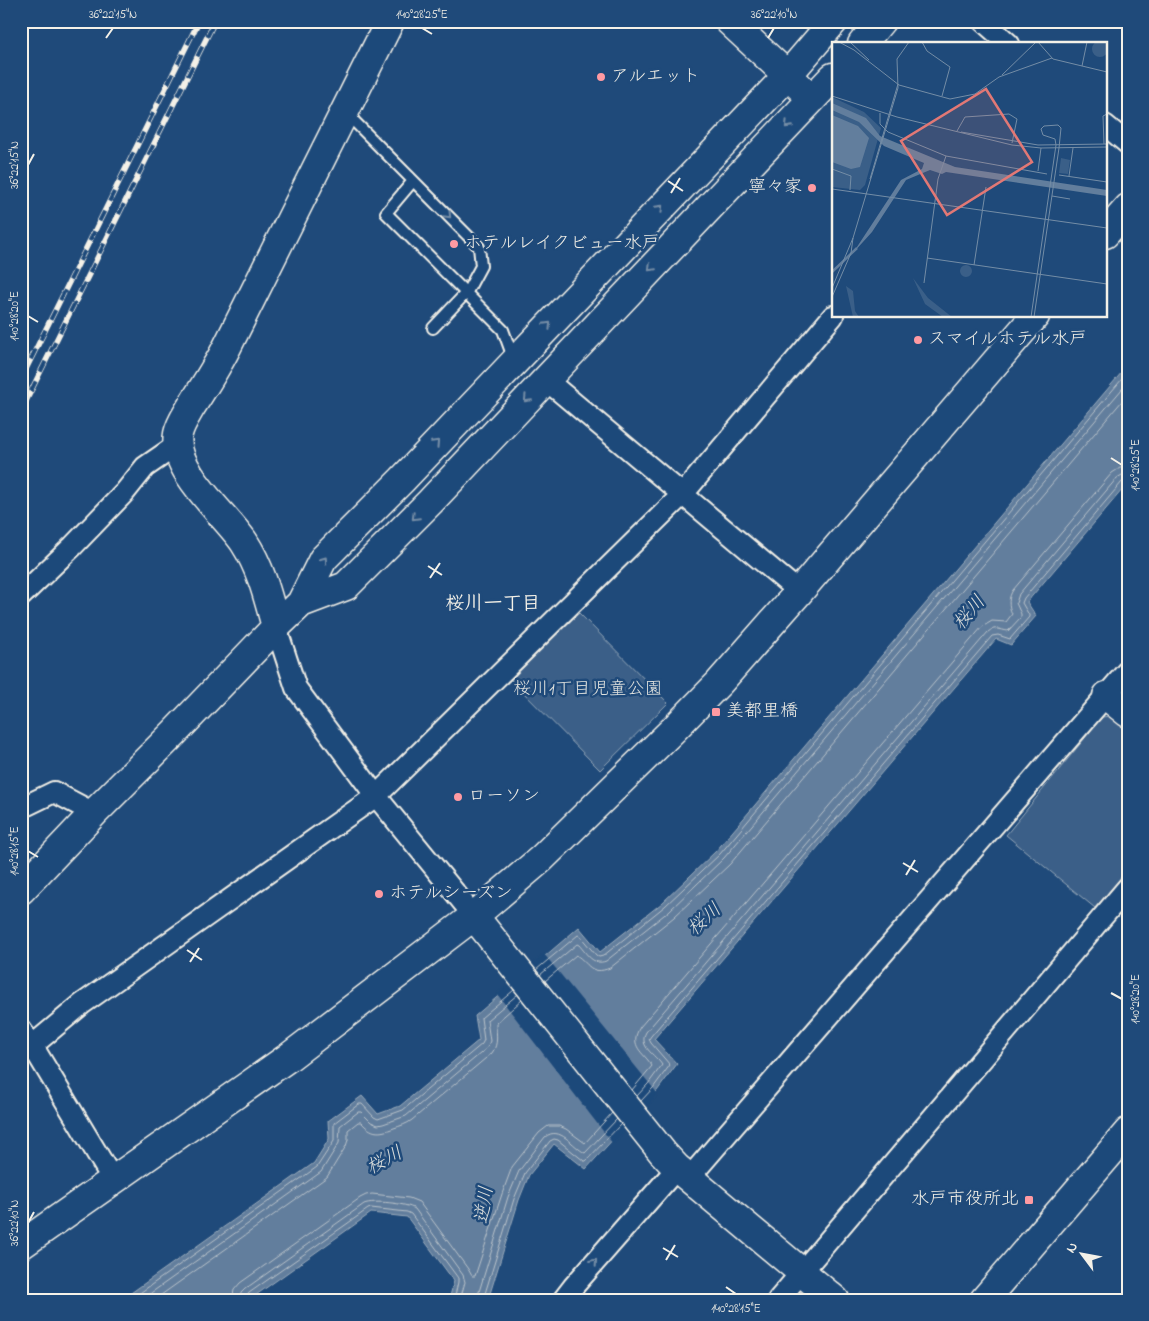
<svg xmlns="http://www.w3.org/2000/svg" width="1149" height="1321" font-family="'Indie Flower','Klee One',sans-serif">
	<style>
		.green { fill: #3a5f88; stroke: #97a8b8 }
		.water { fill: #627e9d; stroke: #9cacbb }
		.pier { fill: #1f4a7a }
		.lines { fill: none; stroke-linecap: round; stroke-linejoin: round }
		.shore { stroke: #bac3ca; stroke-width: 1 }
		.lane-casing { stroke: #f4f1e8; stroke-width: 14 }
		.street-casing { stroke: #f4f1e8; stroke-width: 24 }
		.secondary-casing { stroke: #f4f1e8; stroke-width: 31 }
		.lane { stroke: #1f4a7a; stroke-width: 10 }
		.street { stroke: #1f4a7a; stroke-width: 20 }
		.secondary { stroke: #1f4a7a; stroke-width: 28 }
		.rail-casing { stroke: #f4f1e8; stroke-width: 5.5 }
		.rail { stroke: #1f4a7a; stroke-width: 4; stroke-dasharray: 11; stroke-linecap: butt }
		.oneway { stroke: #748da6 }
		.ticks { fill: none; stroke: #f4f1e8; stroke-width: 2 }
		.poi-dot { fill: #ff9aa2; stroke: #1f4a7a; stroke-width: 2 }
		.labels { text-anchor: middle; dominant-baseline: central; stroke-width: 5; stroke-linejoin: round; paint-order: stroke }
		.poi-label { font-size: 18px; fill: #f4f1e8; stroke: #1f4a7a; text-anchor: start }
		.park-label { font-size: 18px; fill: #e1e2de; stroke: #1f4a7a }
		.neighbourhood-label { font-size: 19px; font-weight: bold; fill: #f4f1e8; stroke: #1f4a7a }
		.water-label { font-size: 19px; font-style: italic; fill: #dee0dd; stroke: #1f4a7a }
		.inset-river { fill: none; stroke: #627e9d; stroke-width: 2.5 }
		.inset-road { fill: none; stroke: #748da6; stroke-width: 1 }
		.view { fill: #e27875; fill-opacity: 0.15; stroke: #e27875; stroke-width: 2.5 }
		.inset-edge { fill: none; stroke: #f4f1e8; stroke-width: 2.5 }
		.neatline { fill: none; stroke: #f4f1e8; stroke-width: 2 }
		.ticks-label { font-size: 12px; text-anchor: middle; fill: #f4f1e8 }
	</style>
	<rect width="100%" height="100%" fill="#1f4a7a"/>
	<filter id="ink" filterUnits="userSpaceOnUse"><feTurbulence type="fractalNoise" baseFrequency=".02" numOctaves="2"/><feDisplacementMap in="SourceGraphic" scale="10" xChannelSelector="R" yChannelSelector="G"/><feConvolveMatrix kernelMatrix="1 2 1 2 8 2 1 2 1" color-interpolation-filters="sRGB"/></filter>
	<g filter="url(#ink)">
		<path class="green" d="M577 611 668 703 600 770 509 678Z
			M1111 716 1128 730V870L1095 908 1006 835 1102 717Z"/>
		<path class="water" d="M1128 365V483L1027 602 1036 616 1011 645 996 639 654 1039 677 1064 657 1091 586 1169 554 1144 529 1175 519 1200 488 1300H449L454 1281 407 1217 371 1213 249 1300H121L314 1163 329 1139 328 1121 362 1096 378 1114 400 1106 479 1040 475 1016 579 927 600 952 662 903 716 851Z"/>
		<path class="pier" d="M544 954 658 1094 613 1144 497 994Z"/>
		<g class="lines">
			<path class="shore" d="M536 970 578 935 580 936 596 955 599 957 603 956 665 906 720 854 1128 372
				M540 975 577 944 579 945C587 954 593 966 606 961L669 911 724 858 1128 382
				M545 981 576 955C589 963 590 976 610 968L674 917 730 864 1128 394
				M632 1090 652 1066C644 1052 628 1047 640 1027L982 627 992 621 1006 622 1012 614C1008 605 1008 598 1013 590L1112 473 1120 468 1128 467
				M637 1096 648 1084 662 1065C655 1054 638 1047 646 1032L988 632C995 626 1000 630 1008 631L1021 617V614L1016 603 1019 594 1117 478 1122 475 1128 474
				M641 1101 653 1088 670 1065 651 1043 649 1039 651 1036 992 636 998 635 1010 639 1029 617V615L1022 603 1024 598 1122 482 1128 480
				M130 1300 317 1167 334 1141V1123L359 1104H362L374 1117 378 1119 403 1110 482 1044 484 1040 481 1018 514 990
				M141 1300 321 1172 339 1143 340 1126 358 1112H361L371 1122 378 1125 383 1124 406 1116 487 1048 490 1041 487 1020 517 995
				M154 1300 327 1177 346 1146 348 1140V1130L358 1122H361C372 1134 379 1134 394 1128 400 1126 407 1124 412 1120L492 1053C499 1043 496 1035 496 1023L522 1000
				M232 1300 234 1290 240 1283 360 1198 366 1195 372 1194 409 1198 419 1202 468 1269 472 1276H475L502 1194 512 1167 539 1133 548 1126H559L566 1129 585 1143 612 1113
				M240 1300 241 1293 245 1289 364 1204C373 1200 406 1203 415 1209L463 1275 465 1282 460 1300
				M246 1300 247 1296 249 1293 368 1209 371 1208 407 1212 411 1214 458 1278V1282L454 1300
				M477 1300 478 1295 508 1197 519 1171 545 1137C560 1125 573 1147 585 1153L617 1119
				M483 1300 514 1199 525 1173 550 1141 554 1139 558 1140 584 1161H586L621 1124"/>
			<defs>
				<path id="lane" d="M346 113 479 247 481 266 467 292 433 328
					M413 181 386 213 503 330 514 360"/>
				<path id="street" d="M983 21 1009 44
					M1105 125 1128 144
					M545 379 799 592
					M21 596 73 546 125 492 145 467 177 445
					M276 627 296 688 376 796 474 916
					M21 808 54 792 94 813
					M21 1030 32 1045 113 1180
					M21 1055 82 1004 376 796 683 494 833 316
					M689 1178 1128 670
					M563 1300 573 1287 677 1168
					M778 1300 1128 887"/>
				<path id="secondary" d="M729 21 801 88
					M862 44 881 21
					M1105 234 1128 208
					M301 603 346 586 430 502 833 77
					M276 627C268 597 261 568 244 542 225 514 171 470 178 434 180 424 186 416 191 407 200 393 209 379 217 365 224 354 229 343 235 331L390 21
					M1107 696 1128 713
					M21 890 94 813 174 733 276 627 301 603 323 559 402 480 787 76 834 21
					M474 916 663 1153 677 1168 835 1300
					M21 1245 289 1057 474 916 541 859 674 729 719 683 799 592 1035 316
					M984 1300 1128 1132"/>
			</defs>
			<use href="#lane" class="lane-casing"/>
			<use href="#street" class="street-casing"/>
			<use href="#secondary" class="secondary-casing"/>
			<use href="#lane" class="lane"/>
			<use href="#street" class="street"/>
			<use href="#secondary" class="secondary"/>
			<defs>
				<path id="rail" d="M21 379 199 21
					M21 411 215 21"/>
			</defs>
			<use href="#rail" class="rail-casing"/>
			<use href="#rail" class="rail"/>
		</g>
		<defs><path id="oneway-chevron" d="M-2-3.5L2.5 0L-2 3.5" fill="none" stroke-width="1.6" stroke-linecap="round" stroke-linejoin="round" transform="scale(1.25)"/></defs>
		<g class="oneway">
			<use href="#oneway-chevron" transform="translate(788 125) rotate(134)"/>
			<use href="#oneway-chevron" transform="translate(660 208) rotate(-46)"/>
			<use href="#oneway-chevron" transform="translate(448 215) rotate(46)"/>
			<use href="#oneway-chevron" transform="translate(651 268) rotate(134)"/>
			<use href="#oneway-chevron" transform="translate(548 325) rotate(-46)"/>
			<use href="#oneway-chevron" transform="translate(527 399) rotate(133)"/>
			<use href="#oneway-chevron" transform="translate(436 443) rotate(-47)"/>
			<use href="#oneway-chevron" transform="translate(415 517) rotate(135)"/>
			<use href="#oneway-chevron" transform="translate(324 560) rotate(-55)"/>
			<use href="#oneway-chevron" transform="translate(594 1262) rotate(-49)"/>
		</g>
	</g>
	<path class="ticks" d="M422 28 432 34M106 38 113 28M768 38 774 28M28 165 34 154M668 181 683 191M671 193 680 178M28 316 38 322M1111 458 1122 465M428 566 442 575M430 578 440 563M28 851 38 857M903 863 918 872M906 875 915 860M187 950 202 960M190 962 199 948M1111 993 1122 999M28 1223 34 1212M663 1248 678 1257M666 1260 675 1245M726 1287 736 1294"/>
	<g class="poi-dot">
		<circle cx="601" cy="77" r="5"/>
		<circle cx="812" cy="188" r="5"/>
		<circle cx="454" cy="244" r="5"/>
		<circle cx="918" cy="340" r="5"/>
		<rect x="711" y="707" width="10" height="10" rx="2.5"/>
		<circle cx="458" cy="797" r="5"/>
		<circle cx="379" cy="894" r="5"/>
		<rect x="1024" y="1195" width="10" height="10" rx="2.5"/>
	</g>
	<g class="labels">
		<g class="poi-label">
			<text x="611" y="77">アルエット</text>
			<text x="802" y="188" text-anchor="end">寧々家</text>
			<text x="464" y="244">ホテルレイクビュー水戸</text>
			<text x="928" y="340">スマイルホテル水戸</text>
			<text x="726" y="712">美都里橋</text>
			<text x="468" y="797">ローソン</text>
			<text x="389" y="894">ホテルシーズン</text>
			<text x="1019" y="1200" text-anchor="end">水戸市役所北</text>
		</g>
		<g class="park-label">
			<text x="588" y="690">桜川1丁目児童公園</text>
		</g>
		<g class="neighbourhood-label">
			<text x="493" y="604">桜川一丁目</text>
		</g>
		<g class="water-label">
			<text transform="translate(970 613) rotate(-50)">桜川</text>
			<text transform="translate(705 920) rotate(-42)">桜川</text>
			<text transform="translate(385 1161) rotate(-28)">桜川</text>
			<text transform="translate(485 1205) rotate(-82)">逆川</text>
		</g>
	</g>
	<g transform="translate(832 42)">
		<rect width="275" height="275" fill="#1f4a7a"/>
		<path d="M260 7a8 8 0 1 1 16 0a8 8 0 1 1-16 0ZM0 55 32 70 49 86 33 143 28 148 0 145ZM229 116 238 118 236 132 227 131ZM128 229a6 6 0 1 1 12 0a6 6 0 1 1-12 0ZM81 236 96 256 120 275H111L93 262ZM14 244 21 249 23 269 27 275H21Z" fill="#3a5f88"/>
		<path d="M0 61 34 76 48 94 123 125 275 148V154L114 130 110 132 98 128 74 138 40 190 21 211 69 138 90 127 92 121 52 104 27 80 0 68ZM0 73 26 84 37 96 28 125 19 127 0 120Z" fill="#627e9d"/>
		<path class="inset-river" d="M0 230 25 206"/>
		<path class="inset-road" d="M7 0 22 8 67 43 118 57 143 52 167 35 220 16M18 0 37 18M90 0 95 9 118 25 110 54M206 0 221 17 275 30M250 24 255 0M170 33 204 0M0 54 65 75 180 103 209 106 275 105M48 71V82L56 90 114 114 215 132M125 89 133 75 177 72 185 77 180 101M129 90 206 103 275 102M272 102 271 74 275 72M0 127 19 134 18 148M206 129 209 106M227 133 275 140M237 134 241 106M38 137 66 42M0 147 275 186M220 154 238 157M95 216 275 242M142 223 154 145M92 241 106 137 114 114M0 246 21 196 66 46 65 17 77 0M0 255 19 211 21 196M199 275 224 103 223 97 211 93 209 87 212 84 226 83 229 86 227 106 202 275"/>
		<path class="view" d="M154 47 200 120 115 173 69 99Z"/>
		<rect width="275" height="275" class="inset-edge"/>
	</g>
	<rect width="1149" height="1321" fill="none" stroke="#1f4a7a" stroke-width="55"/>
	<g transform="translate(1082 1254) rotate(302)" stroke="#1f4a7a" stroke-width="4" paint-order="stroke">
	<path d="M0-4L9 19L0 12L-9 19Z" fill="#f4f1e8"/>
	<text y="-8" font-size="14" font-weight="bold" text-anchor="middle" fill="#f4f1e8">N</text>
	</g>
	<rect x="28" y="28" width="1094" height="1266" class="neatline"/>
	<g class="ticks-label">
		<text x="113" y="18">36°22'15"N</text>
		<text x="422" y="18">140°28'25"E</text>
		<text x="774" y="18">36°22'10"N</text>
		<text transform="translate(14 165) rotate(-90)" y="4">36°22'15"N</text>
		<text transform="translate(14 316) rotate(-90)" y="4">140°28'20"E</text>
		<text transform="translate(1135 465) rotate(-90)" y="4">140°28'25"E</text>
		<text transform="translate(14 851) rotate(-90)" y="4">140°28'15"E</text>
		<text transform="translate(1135 999) rotate(-90)" y="4">140°28'20"E</text>
		<text transform="translate(14 1223) rotate(-90)" y="4">36°22'10"N</text>
		<text x="736" y="1312">140°28'15"E</text>
	</g>
</svg>
